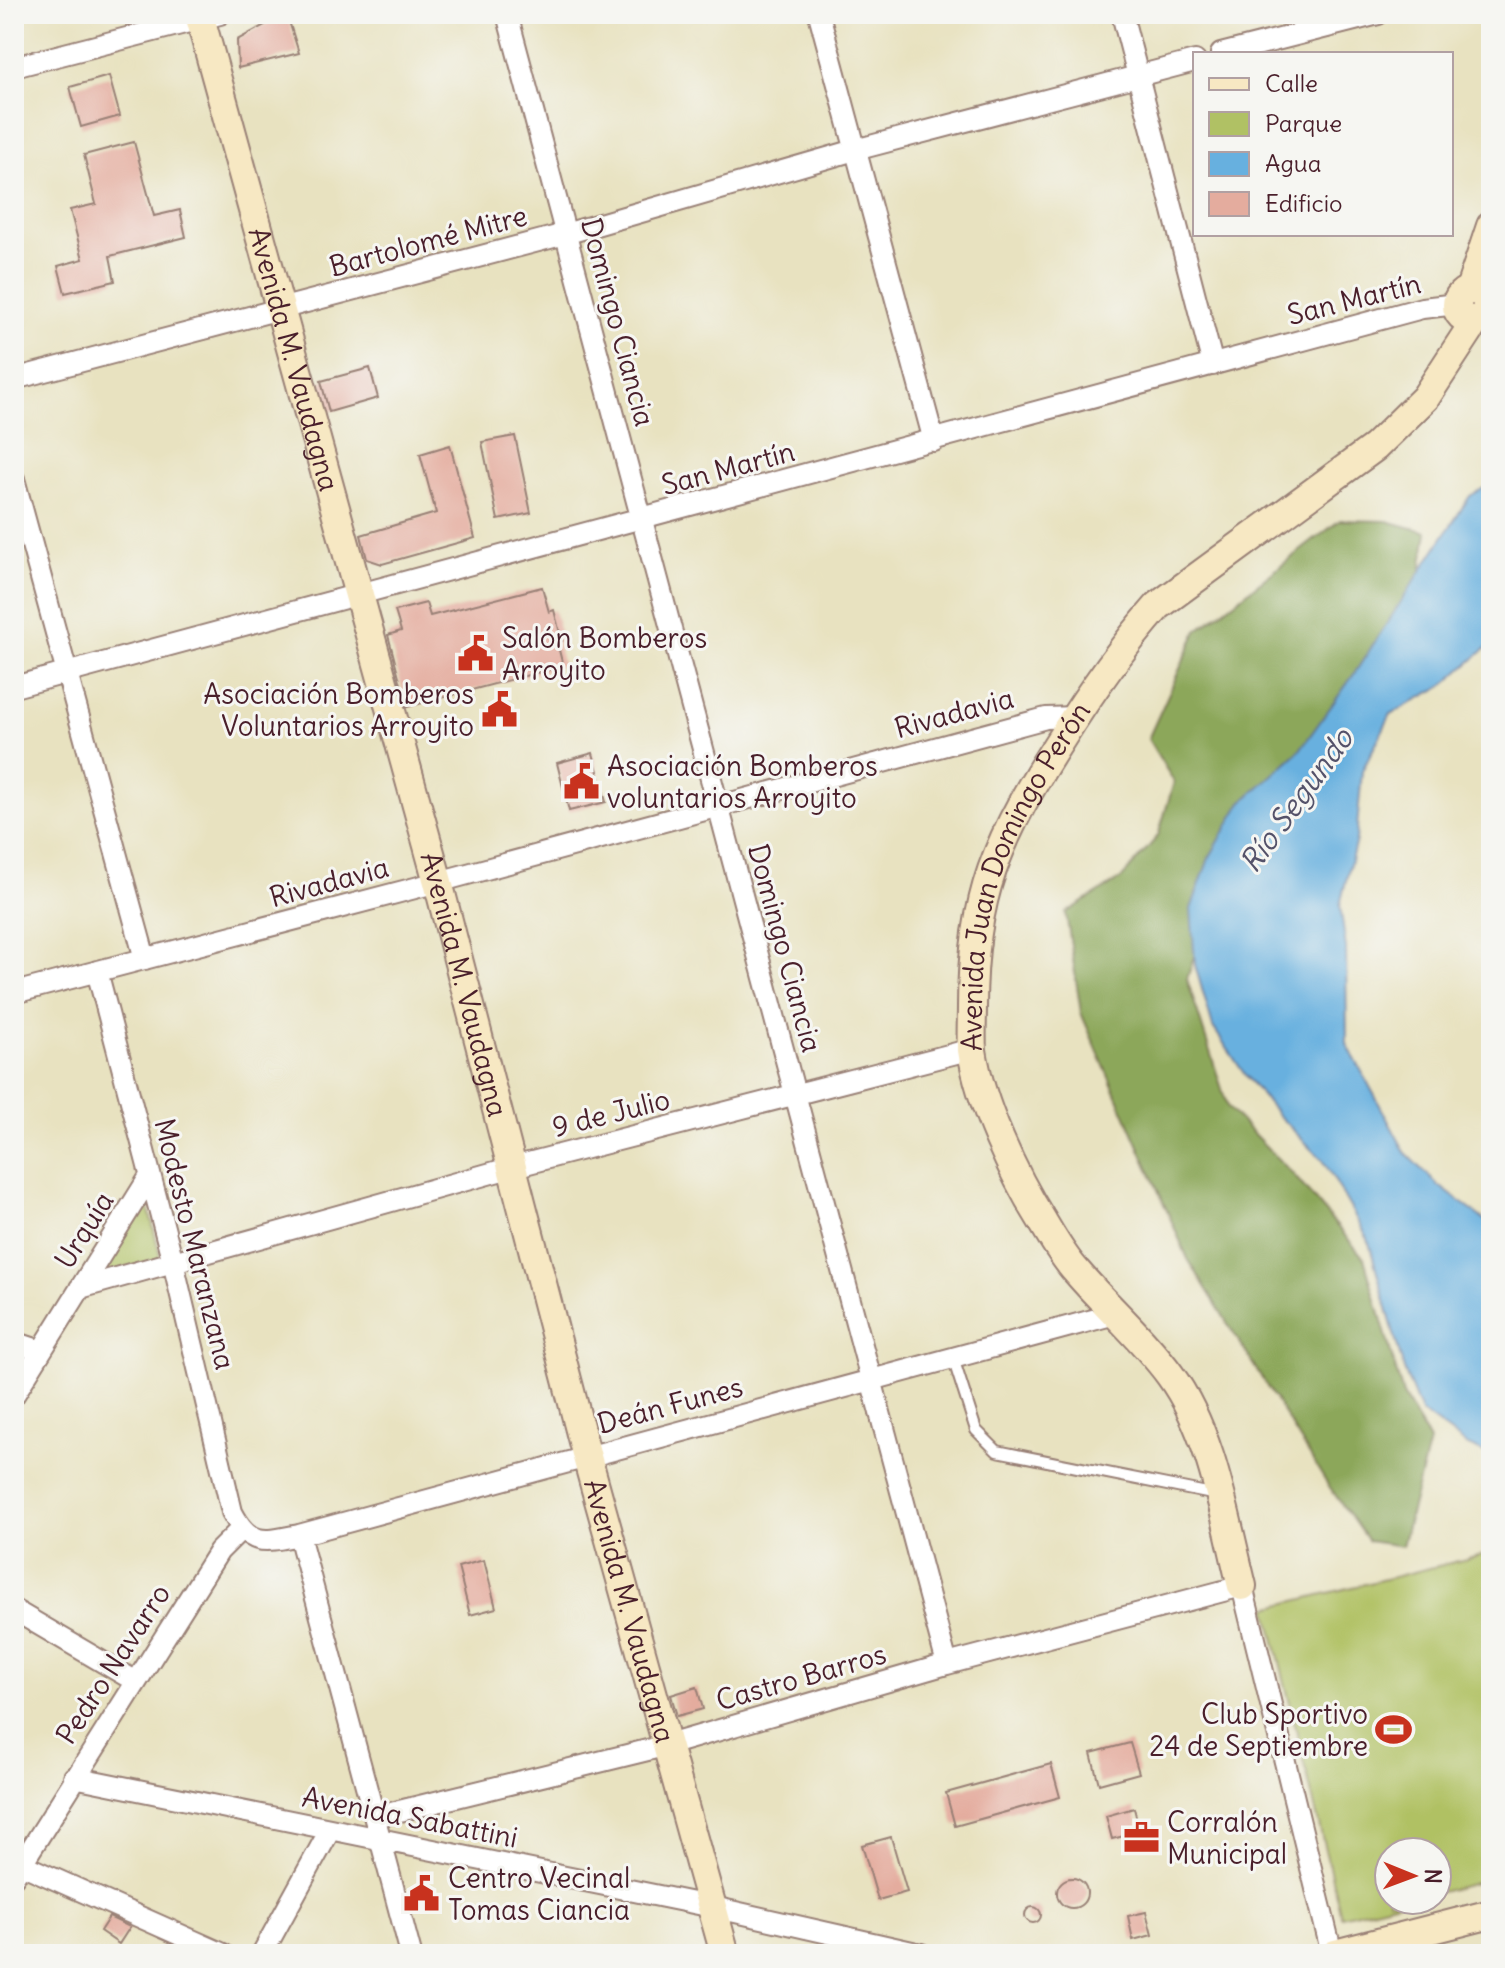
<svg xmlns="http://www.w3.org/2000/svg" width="1505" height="1968" font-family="Delius,sans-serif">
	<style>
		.green { fill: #b0c164; stroke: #7d7048; stroke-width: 2 }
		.forest { fill: #8ca75a; stroke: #6b6342; stroke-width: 2 }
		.water { fill: #67b0df; stroke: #586885; stroke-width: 2 }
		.building { fill: #e4ac9e }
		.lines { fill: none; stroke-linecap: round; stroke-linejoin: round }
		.service-casing { stroke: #998076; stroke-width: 14 }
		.minor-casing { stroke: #998076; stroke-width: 24 }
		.secondary-casing { stroke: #998076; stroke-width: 32 }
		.service { stroke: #fff; stroke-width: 10 }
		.minor { stroke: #fff; stroke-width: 20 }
		.secondary { stroke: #f7e8c3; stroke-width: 28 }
		.labels { text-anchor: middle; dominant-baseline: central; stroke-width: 6; stroke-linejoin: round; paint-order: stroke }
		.street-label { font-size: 28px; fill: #4a1f2b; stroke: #f6f6f2 }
		.poi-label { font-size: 28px; fill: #4a1f2b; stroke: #f6f6f2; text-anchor: start }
		.water-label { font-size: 30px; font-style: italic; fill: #54526a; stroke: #f6f6f2 }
	</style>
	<rect width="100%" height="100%" fill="#f6f6f2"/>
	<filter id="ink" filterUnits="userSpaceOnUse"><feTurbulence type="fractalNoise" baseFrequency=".0125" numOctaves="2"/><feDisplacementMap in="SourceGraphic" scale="16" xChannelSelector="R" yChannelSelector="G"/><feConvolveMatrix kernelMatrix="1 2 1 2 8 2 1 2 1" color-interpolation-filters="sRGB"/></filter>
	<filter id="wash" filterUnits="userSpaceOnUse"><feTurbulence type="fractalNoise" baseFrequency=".006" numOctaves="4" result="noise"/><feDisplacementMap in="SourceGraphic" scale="32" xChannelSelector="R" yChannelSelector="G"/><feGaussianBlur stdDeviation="1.8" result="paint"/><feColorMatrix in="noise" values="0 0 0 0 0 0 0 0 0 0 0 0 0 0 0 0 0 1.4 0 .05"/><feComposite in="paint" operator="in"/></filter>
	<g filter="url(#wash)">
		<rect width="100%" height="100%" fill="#e8e2c0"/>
		<path class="green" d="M147 1201 161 1260 93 1276Z
			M1491 1553V1879L1437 1893V1852H1389V1900H1407L1341 1916 1267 1608Z"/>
		<path class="forest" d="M1340 520 1387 521 1427 532 1416 603 1219 878 1187 979 1228 1108 1292 1173 1364 1258 1403 1395 1429 1442 1402 1546 1368 1541 1326 1482 1188 1259 1081 1013 1066 913 1122 878 1158 836 1174 782 1148 739 1197 631Z"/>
		<path class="water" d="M1491 484V644L1444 685 1391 714 1362 771 1356 840 1340 905 1346 948 1347 1044 1405 1152 1438 1185 1491 1225V1456L1468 1446 1421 1412 1404 1370 1368 1239 1323 1160 1277 1114 1245 1075 1213 1027 1195 965 1191 909 1209 858 1242 802 1299 751 1352 677 1470 496Z"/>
		<g id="blocks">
			<path class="building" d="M288 18 299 53 238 68 237 40 272 21Z
				M109 76 120 116 81 127 70 87Z
				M134 142 154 216 180 210 186 237 110 256 115 281 65 293 58 266 83 259 70 210 96 204 84 155Z
				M370 368 378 398 329 412 321 381Z
				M515 436 531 513 498 520 482 442Z
				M450 445 475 538 382 564 367 559 361 535 436 513 420 454Z
				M542 587 549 612 554 610 562 641 557 642 563 666 407 707 388 635 401 631 395 611 426 603 430 616Z
				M593 753 606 802 569 811 557 763Z
				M484 1560 496 1608 470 1615 458 1567Z
				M697 1687 703 1709 677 1716 671 1695Z
				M1130 1743 1139 1773 1099 1784 1091 1753Z
				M1051 1764 1060 1797 955 1826 946 1793Z
				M1134 1808 1140 1832 1112 1839 1106 1816Z
				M891 1837 907 1892 878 1900 862 1845Z
				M1057 1893a15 15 0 1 1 30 0a15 15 0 1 1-30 0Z
				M1025 1915a8 8 0 1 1 16 0a8 8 0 1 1-16 0Z
				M1146 1912 1152 1935 1133 1940 1128 1916Z
				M109 1917 130 1927 119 1944 100 1931Z"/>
		</g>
	</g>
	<g filter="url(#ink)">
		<use href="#blocks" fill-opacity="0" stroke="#998076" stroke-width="2"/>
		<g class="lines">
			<defs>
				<path id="service" d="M953 1358 976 1430 997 1451 1217 1495"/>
				<path id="minor" d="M507 14 947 1664
					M819 14 934 441
					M1122 14 1213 365
					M1221 54 1378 14
					M14 67 220 14
					M14 379 565 234 855 150 1195 61
					M14 479 145 959
					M14 687 1422 308 1457 304
					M97 971 173 1262 232 1512C250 1547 264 1542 299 1535L1115 1314
					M14 993 438 882 1046 718 1075 717
					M80 1288 513 1167 972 1049
					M14 1342 41 1351
					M14 1395 150 1176
					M299 1535 411 1954
					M14 1610 135 1681
					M74 1777 713 1907 921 1954
					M375 1817 668 1745 947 1664 1242 1586 1332 1954
					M21 1864 223 1954
					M14 1876 219 1551 241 1529
					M262 1954 330 1830"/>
				<g id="secondary">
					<path id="s1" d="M199 14 438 882 587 1457 725 1954"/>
					<path d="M1470 289 1491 226"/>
					<circle cx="1472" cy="305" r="15"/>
					<path id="s2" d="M1242 1586C1225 1518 1212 1432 1170 1375 1143 1338 1107 1307 1077 1272 1064 1258 1053 1239 1043 1222 1014 1176 980 1104 972 1050 971 1036 972 1021 972 1007 972 963 977 913 992 870 1008 824 1033 783 1059 742 1089 694 1121 648 1158 606L1375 447 1425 398 1476 320"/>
					<path d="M1335 1954 1491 1914"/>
				</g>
			</defs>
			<use href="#service" class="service-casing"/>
			<use href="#minor" class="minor-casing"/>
			<use href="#secondary" class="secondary-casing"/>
			<use href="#service" class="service"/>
			<use href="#minor" class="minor"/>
			<use href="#secondary" class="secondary"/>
		</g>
	</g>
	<defs>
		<symbol id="civic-bare" viewBox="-9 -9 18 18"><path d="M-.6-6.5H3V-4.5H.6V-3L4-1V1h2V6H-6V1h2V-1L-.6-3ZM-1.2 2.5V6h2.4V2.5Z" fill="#c8321e" stroke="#f6f6f2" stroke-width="2.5" paint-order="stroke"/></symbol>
		<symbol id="stadium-bare" viewBox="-9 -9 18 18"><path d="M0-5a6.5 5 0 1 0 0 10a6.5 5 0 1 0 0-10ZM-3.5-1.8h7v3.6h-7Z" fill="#c8321e" stroke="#f6f6f2" stroke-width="2.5" paint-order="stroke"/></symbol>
		<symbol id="office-bare" viewBox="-9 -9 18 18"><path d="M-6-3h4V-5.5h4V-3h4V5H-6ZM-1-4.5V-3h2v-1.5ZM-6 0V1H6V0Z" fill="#c8321e" stroke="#f6f6f2" stroke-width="2.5" paint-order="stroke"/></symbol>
	</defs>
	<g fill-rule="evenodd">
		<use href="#civic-bare" x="450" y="628" width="51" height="51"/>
		<use href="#civic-bare" x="474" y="684" width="51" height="51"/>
		<use href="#civic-bare" x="556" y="756" width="51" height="51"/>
		<use href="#stadium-bare" x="1368" y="1704" width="51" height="51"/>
		<use href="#office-bare" x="1116" y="1812" width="51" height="51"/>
		<use href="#civic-bare" x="396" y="1868" width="51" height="51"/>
	</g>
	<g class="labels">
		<g class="street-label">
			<text transform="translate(428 241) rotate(-15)">Bartolomé Mitre</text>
			<text transform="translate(1354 299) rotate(-14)">San Martín</text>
			<text transform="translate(618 322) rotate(75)">Domingo Ciancia</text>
			<text stroke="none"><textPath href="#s1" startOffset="358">Avenida M. Vaudagna</textPath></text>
			<text transform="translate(728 468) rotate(-15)">San Martín</text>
			<text transform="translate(954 713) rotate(-15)">Rivadavia</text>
			<text stroke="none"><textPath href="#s2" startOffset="796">Avenida Juan Domingo Perón</textPath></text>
			<text transform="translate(329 882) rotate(-15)">Rivadavia</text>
			<text transform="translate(785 948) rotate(75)">Domingo Ciancia</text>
			<text stroke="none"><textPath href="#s1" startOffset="1006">Avenida M. Vaudagna</textPath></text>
			<text transform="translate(611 1113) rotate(-14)">9 de Julio</text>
			<text transform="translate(84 1230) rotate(-58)">Urquía</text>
			<text transform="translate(195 1244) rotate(76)">Modesto Maranzana</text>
			<text transform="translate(670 1405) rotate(-15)">Deán Funes</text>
			<text stroke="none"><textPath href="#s1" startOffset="1654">Avenida M. Vaudagna</textPath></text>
			<text transform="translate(113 1664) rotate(-57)">Pedro Navarro</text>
			<text transform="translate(801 1677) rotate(-16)">Castro Barros</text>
			<text transform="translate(410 1817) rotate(11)">Avenida Sabattini</text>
		</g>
		<g class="poi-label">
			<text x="502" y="638">Salón Bomberos<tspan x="502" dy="32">Arroyito</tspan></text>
			<text x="474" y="694" text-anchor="end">Asociación Bomberos<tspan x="474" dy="32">Voluntarios Arroyito</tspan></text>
			<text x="607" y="766">Asociación Bomberos<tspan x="607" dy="32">voluntarios Arroyito</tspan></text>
			<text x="1368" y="1714" text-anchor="end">Club Sportivo<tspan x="1368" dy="32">24 de Septiembre</tspan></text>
			<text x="1167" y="1822">Corralón<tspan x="1167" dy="32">Municipal</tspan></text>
			<text x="448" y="1878">Centro Vecinal<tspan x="448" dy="32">Tomas Ciancia</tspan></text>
		</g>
		<g class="water-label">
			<text transform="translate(1296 800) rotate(-54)">Río Segundo</text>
		</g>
	</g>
	<rect width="1505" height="1968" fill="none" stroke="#f6f6f2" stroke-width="48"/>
	<rect x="1193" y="52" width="260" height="184" fill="#f6f6f2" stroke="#b1a0a2" stroke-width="2"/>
	<rect x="1209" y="78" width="40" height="12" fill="#f7e8c3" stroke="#b1a0a2" stroke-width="2"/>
	<text x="1265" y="92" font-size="24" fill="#4a1f2b">Calle</text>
	<rect x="1209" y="112" width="40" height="24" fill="#b0c164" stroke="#b1a0a2" stroke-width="2"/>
	<text x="1265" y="132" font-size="24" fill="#4a1f2b">Parque</text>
	<rect x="1209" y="152" width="40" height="24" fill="#67b0df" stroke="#b1a0a2" stroke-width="2"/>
	<text x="1265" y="172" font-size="24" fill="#4a1f2b">Agua</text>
	<rect x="1209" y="192" width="40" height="24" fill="#e4ac9e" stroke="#b1a0a2" stroke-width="2"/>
	<text x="1265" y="212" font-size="24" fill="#4a1f2b">Edificio</text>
	<g transform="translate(1413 1876) rotate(91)"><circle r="38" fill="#f6f6f2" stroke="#b1a0a2" stroke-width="2"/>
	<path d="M0-6L14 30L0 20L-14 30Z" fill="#c8321e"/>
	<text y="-12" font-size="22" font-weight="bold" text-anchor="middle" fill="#4a1f2b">N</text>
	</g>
</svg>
